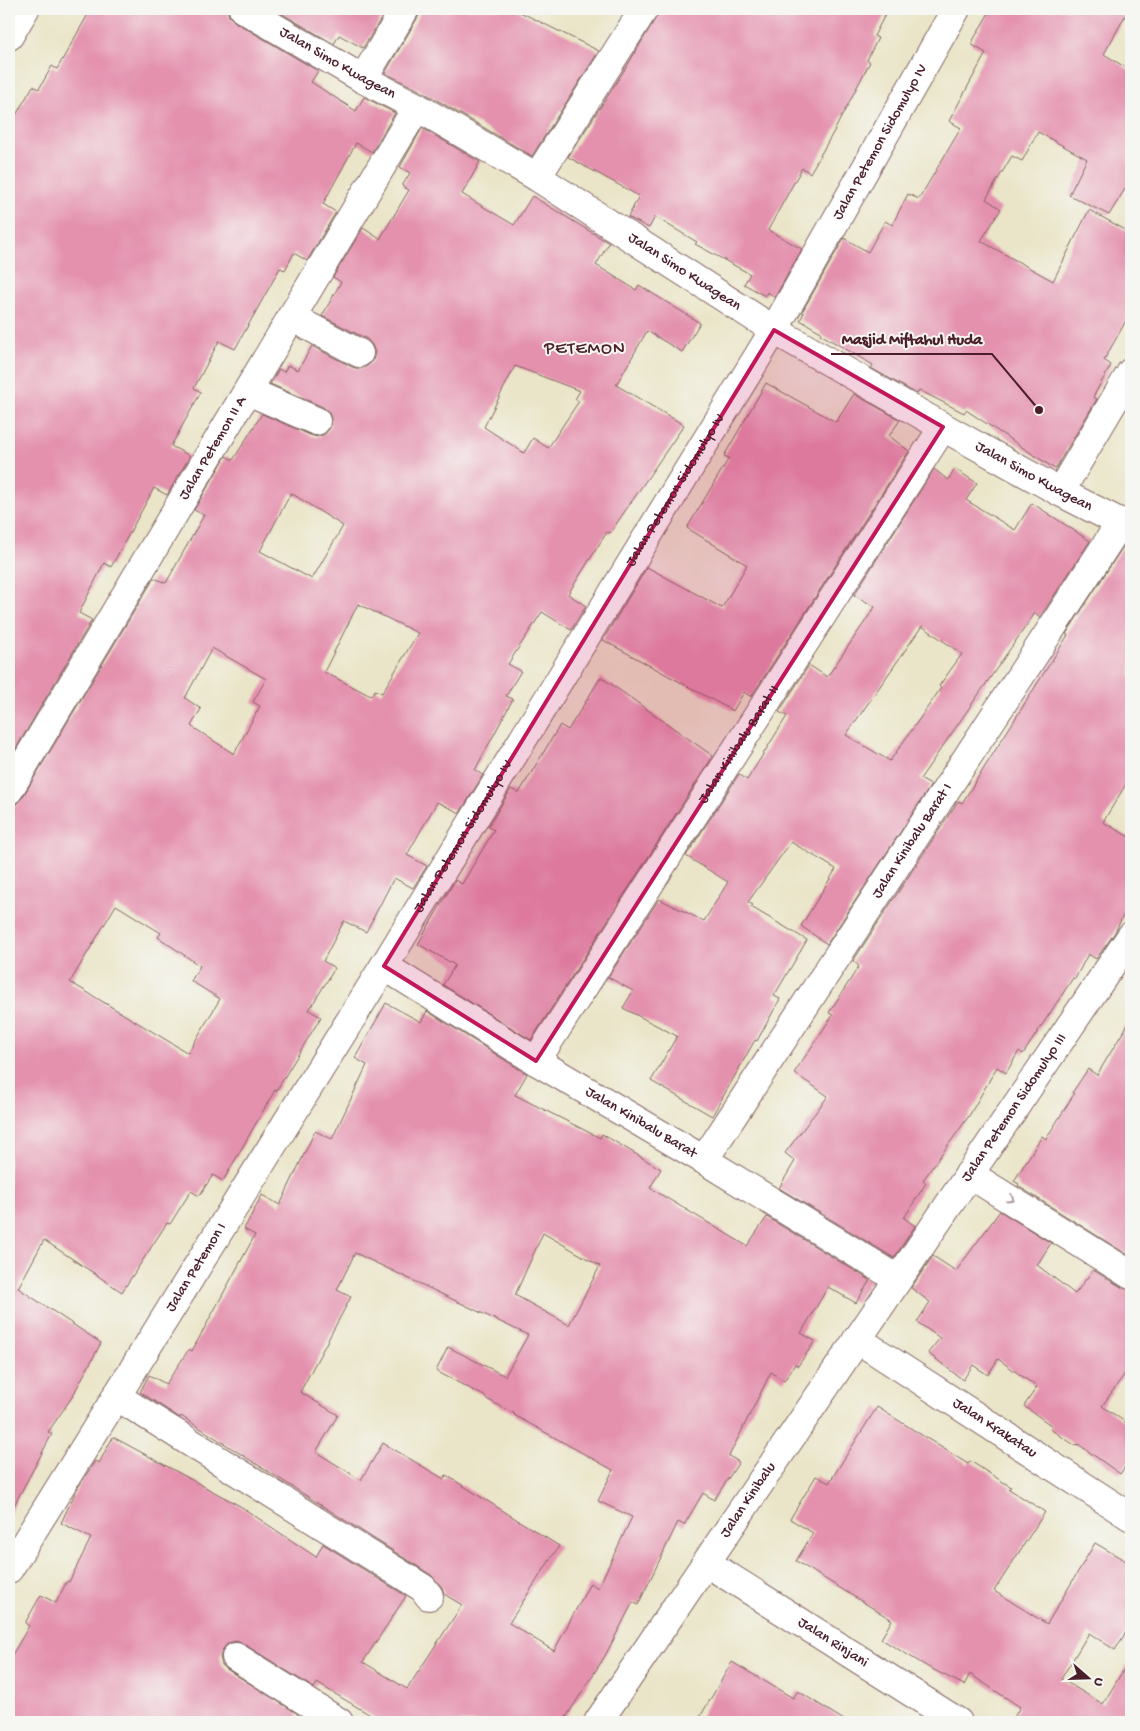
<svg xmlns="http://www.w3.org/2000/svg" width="1140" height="1731" font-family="'Gochi Hand',sans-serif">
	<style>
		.building { fill: #e491ae; fill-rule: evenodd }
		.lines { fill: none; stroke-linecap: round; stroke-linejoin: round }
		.street-casing { stroke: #826462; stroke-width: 30 }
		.secondary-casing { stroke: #826462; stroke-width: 30 }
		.street { stroke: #fff; stroke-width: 28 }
		.secondary { stroke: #fff; stroke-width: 28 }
		.oneway { stroke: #ae9aa0 }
		.marked { fill: #c2185b; fill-opacity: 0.2; stroke: #c2185b; stroke-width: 4; stroke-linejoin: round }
		.labels { text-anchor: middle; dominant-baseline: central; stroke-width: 4; stroke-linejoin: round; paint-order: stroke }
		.street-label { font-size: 15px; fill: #4a1f2b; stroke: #f6f6f2 }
		.quarter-label { font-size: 18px; letter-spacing: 1px; fill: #4a1f2b; stroke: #f6f6f2 }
		.leader { fill: none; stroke: #4a1f2b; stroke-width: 2 }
		.callout-dot { fill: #4a1f2b; stroke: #f6f6f2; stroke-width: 2 }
		.callout-label { font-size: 16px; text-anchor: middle; font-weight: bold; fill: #4a1f2b; stroke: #f6f6f2; stroke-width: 4; stroke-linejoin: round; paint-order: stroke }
	</style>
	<rect width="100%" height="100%" fill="#f6f6f2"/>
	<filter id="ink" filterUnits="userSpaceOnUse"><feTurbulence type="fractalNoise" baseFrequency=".02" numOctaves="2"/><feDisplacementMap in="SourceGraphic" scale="10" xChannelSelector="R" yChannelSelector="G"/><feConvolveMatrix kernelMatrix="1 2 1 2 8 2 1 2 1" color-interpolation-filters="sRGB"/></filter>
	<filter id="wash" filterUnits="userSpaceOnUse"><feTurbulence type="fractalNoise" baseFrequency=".0096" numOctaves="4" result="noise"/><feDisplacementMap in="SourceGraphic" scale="20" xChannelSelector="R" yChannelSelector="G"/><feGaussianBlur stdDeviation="1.12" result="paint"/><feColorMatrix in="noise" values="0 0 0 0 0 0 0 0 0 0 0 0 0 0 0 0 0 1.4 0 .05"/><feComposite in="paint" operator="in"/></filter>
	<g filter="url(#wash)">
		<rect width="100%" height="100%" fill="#eae5c8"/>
		<g id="blocks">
			<path class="building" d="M91 9H227L229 16 235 22 318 71 311 82 356 111 364 97 395 113 372 152 356 143 323 204 336 212 307 261 294 253 285 270 280 268 235 349 219 341 194 388 201 392 171 446 190 456 167 495 154 488 111 567 104 563 79 613 92 620 9 760V127L33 86 39 89 52 66 57 69Z
				M274 9H387L363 48 339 35 334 44Z
				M421 9H514L599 51 532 156 425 93 385 73 418 17Z
				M661 9H888L874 36 878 38 867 60 870 62 833 133 810 173 802 168 768 230 802 249 775 297 767 292 765 296 744 284 750 274 695 244 697 242 655 217 649 228 628 217 639 196 568 157 627 66Z
				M991 9H1129L1104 54 1131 71V179L1109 215 1069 195 1087 159 1038 132 1022 161 1012 156 986 199 1001 209 981 241 1053 281 1089 210 1131 233V312L1104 360 1111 365 1093 397 1097 399 1055 469 966 410 964 413 919 390 917 394 871 368 873 365 820 334 821 332 800 320 804 313 802 312 844 238 868 252 885 221 892 225 908 194 919 199 961 128 949 121 986 53 971 44Z
				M422 128 480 162 462 194 514 225 532 196 609 243 596 265 636 290 639 285 700 323 682 352 647 331 616 385 684 425 610 533 607 532 568 594 586 606 571 630 542 612 508 664 521 671 506 696 513 699 475 770 483 775 460 813 437 802 407 855 427 866 413 888 394 878 366 932 344 921 323 961 335 968 309 1010 321 1017 276 1091 275 1090 223 1181 213 1175 199 1196 191 1191 170 1224 167 1223 122 1292 44 1240 18 1288 101 1343 72 1397 48 1432 52 1434 9 1515V806L16 804 22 798 154 578 166 583 204 515 194 510 226 456 233 460 262 414 310 435 317 437 325 434 330 428 331 419 329 412 323 407 270 384 279 369 284 372 288 365 298 370 312 346 352 367 360 369 367 366 373 361 375 352 372 345 367 339 322 316 341 282 333 277 363 228 380 239 409 190 402 186 410 173 400 167ZM515 366 580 391 575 399 579 401 548 448 533 438 524 453 484 427ZM291 493 343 526 312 579 260 551ZM358 604 418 633 382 693 375 690 371 696 324 672ZM212 648 266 679 253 702 260 706 234 754 191 726 201 709 185 698ZM116 905 161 933 158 937 200 966 191 981 220 999 188 1053 70 982Z
				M766 383 836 422 854 394 900 420 889 436 909 451 751 697 744 692 733 711 603 640 647 567 722 608 747 565 687 528 729 458 724 456Z
				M934 469 948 480 955 469 977 483 966 500 1015 530 1032 503 1090 541 1040 617 1035 613 920 779 931 785 827 944 801 926 836 869 791 842 748 902 753 905 751 907 807 940 774 996 780 999 757 1041 755 1040 712 1116 651 1081 677 1036 623 1008 633 991 608 977 659 899 704 921 728 882 686 856 739 774 747 780 787 716 779 712 809 665 827 677 875 607 854 595ZM922 626 962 654 939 686 941 688 890 761 846 735Z
				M1126 542 1131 544V776L1103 822 1131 838V900L1114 934 1096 959 1088 954 1075 979 1073 978 1023 1054 1019 1051 1006 1073 997 1067 969 1116 923 1180 926 1183 904 1218 915 1226 894 1258 779 1188 795 1161 785 1153 828 1096 794 1073 833 1015 829 1013 859 966 853 961 958 801 962 803 1068 635 1066 634Z
				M601 677 713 756 531 1040 443 985 455 965 418 944 455 880 462 884 494 830 488 827 511 789 519 793 560 725 568 730Z
				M386 1003 421 1022 427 1011 527 1074 515 1095 600 1138 602 1134 661 1169 650 1188 747 1246 767 1217 870 1280 856 1303 828 1287 801 1333 815 1341 798 1366 795 1364 784 1381 771 1372 729 1456 739 1462 714 1500 703 1493 684 1525 678 1522 638 1605 633 1602 605 1656 563 1722H382L317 1683 314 1688 244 1644 236 1641 228 1643 223 1649 220 1657 222 1665 228 1670 298 1714 293 1722H9V1660L29 1626 25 1623 41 1595 56 1603 67 1581 69 1582 91 1538 61 1523 77 1489 95 1461 99 1463 113 1437 240 1506 316 1557 323 1544 406 1596 363 1662 407 1689 462 1605 444 1594 442 1587 431 1575 181 1416 180 1418 140 1392 149 1375 166 1384 189 1349 192 1351 255 1235 244 1229 262 1195 280 1205 315 1131 332 1139 367 1065 355 1058ZM543 1233 600 1266 569 1325 515 1295ZM355 1253 528 1335 505 1376 448 1347 436 1371 486 1397 485 1398 515 1414 514 1415 613 1470 598 1501 632 1517 598 1588 590 1583 554 1651 509 1623 559 1546 446 1475 444 1479 383 1443 361 1480 316 1452 338 1415 300 1392 351 1297 337 1290Z
				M1131 1019V1257L1018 1186 1019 1184 1014 1181 1042 1136 1046 1139 1074 1094 1072 1093 1088 1069 1097 1075Z
				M1000 1211 1051 1243 1037 1265 1075 1294 1093 1270 1123 1288 1131 1290V1365L1102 1406 1131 1426V1458L1120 1474 1078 1444 1076 1446 1050 1429 1052 1426 1024 1406 1037 1387 998 1359 988 1375 973 1365 963 1380 928 1353 940 1338 917 1322 930 1302 911 1288 933 1256 956 1271Z
				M877 1407 968 1464 970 1461 1011 1487 1009 1489 1045 1512 994 1591 1047 1624 1095 1543 1131 1564V1624L1115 1650 1089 1633 1061 1679 1103 1704 1131 1657V1722H1011L1020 1707 970 1674 964 1685 928 1667 881 1639 892 1620 796 1561 813 1533 790 1519 816 1476 829 1483Z
				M732 1662 793 1698 798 1691 847 1722H697Z"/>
		</g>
	</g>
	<g filter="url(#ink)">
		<use href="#blocks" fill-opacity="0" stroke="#826462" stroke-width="1"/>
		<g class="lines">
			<defs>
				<g id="street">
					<path d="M9 36 25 9"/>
					<path d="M363 79 405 9"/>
					<path d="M537 177 644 9"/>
					<path d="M291 317 359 353"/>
					<path d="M248 391 316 421"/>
					<path d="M1060 492 1131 372"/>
					<path id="s1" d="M9 790 417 107"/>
					<path id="s2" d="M384 966 536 1061 704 1160 898 1279"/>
					<path id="s3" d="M536 1061 943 427"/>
					<path id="s4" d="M704 1160 1121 522"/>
					<path d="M969 1174 1131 1275"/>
					<path id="s5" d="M857 1339 1131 1517"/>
					<path d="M116 1396 423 1588 429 1596"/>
					<path id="s6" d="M707 1563 958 1722"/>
					<path id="s7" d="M9 1569 384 966 774 330 956 9"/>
					<path d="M236 1657 339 1722"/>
					<path id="s8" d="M598 1722 1131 936"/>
				</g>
				<g id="secondary">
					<path id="s9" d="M243 9 363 79 417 107 537 177 774 330 943 427 1060 492 1131 528"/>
				</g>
			</defs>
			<use href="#street" class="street-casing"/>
			<use href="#secondary" class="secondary-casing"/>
			<use href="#street" class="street"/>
			<use href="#secondary" class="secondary"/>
		</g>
		<defs><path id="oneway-chevron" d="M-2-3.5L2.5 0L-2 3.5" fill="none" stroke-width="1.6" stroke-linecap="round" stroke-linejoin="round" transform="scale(1.25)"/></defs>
		<use class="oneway" href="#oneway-chevron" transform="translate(1011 1199) rotate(32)"/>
	</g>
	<path class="marked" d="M774 330 943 427 536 1061 384 966Z"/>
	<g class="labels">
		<g class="street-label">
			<text stroke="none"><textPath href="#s9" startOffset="109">Jalan Simo Kwagean</textPath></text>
			<text stroke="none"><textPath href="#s7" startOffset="1672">Jalan Petemon Sidomulyo IV</textPath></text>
			<text stroke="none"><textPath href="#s9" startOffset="514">Jalan Simo Kwagean</textPath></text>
			<text stroke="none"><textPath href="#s1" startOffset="398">Jalan Petemon II A</textPath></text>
			<text stroke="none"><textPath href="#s9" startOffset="919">Jalan Simo Kwagean</textPath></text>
			<text stroke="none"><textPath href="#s7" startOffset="1268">Jalan Petemon Sidomulyo IV</textPath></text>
			<text stroke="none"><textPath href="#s3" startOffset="376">Jalan Kinibalu Barat II</textPath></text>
			<text stroke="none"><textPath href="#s7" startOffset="862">Jalan Petemon Sidomulyo IV</textPath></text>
			<text stroke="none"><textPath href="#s4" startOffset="381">Jalan Kinibalu Barat I</textPath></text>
			<text stroke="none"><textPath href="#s8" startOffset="742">Jalan Petemon Sidomulyo III</textPath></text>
			<text stroke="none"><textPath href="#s2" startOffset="301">Jalan Kinibalu Barat</textPath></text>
			<text stroke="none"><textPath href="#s7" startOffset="355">Jalan Petemon I</textPath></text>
			<text stroke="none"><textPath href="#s5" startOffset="164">Jalan Krakatau</textPath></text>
			<text stroke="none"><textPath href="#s8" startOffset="268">Jalan Kinibalu</textPath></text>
			<text stroke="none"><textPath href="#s6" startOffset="149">Jalan Rinjani</textPath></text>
		</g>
		<g class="quarter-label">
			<text x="585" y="349">PETEMON</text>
		</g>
	</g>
	<path class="leader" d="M1039 410L992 354H831"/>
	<circle class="callout-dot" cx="1039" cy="410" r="5"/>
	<g class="callout-label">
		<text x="912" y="344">Masjid Miftahul Huda</text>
	</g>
	<rect width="1140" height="1731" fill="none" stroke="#f6f6f2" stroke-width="30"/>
	<g transform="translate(1088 1678) rotate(110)" stroke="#f6f6f2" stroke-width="4" paint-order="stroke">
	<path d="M0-4L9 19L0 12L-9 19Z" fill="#4a1f2b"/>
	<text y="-8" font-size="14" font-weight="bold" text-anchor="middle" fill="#4a1f2b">U</text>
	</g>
</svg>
